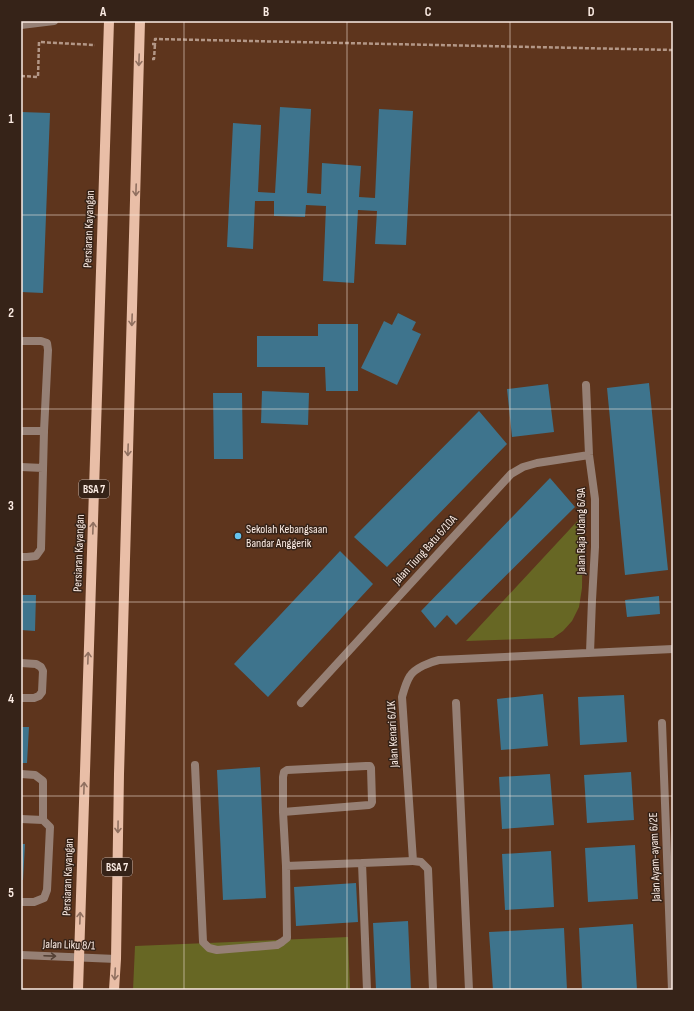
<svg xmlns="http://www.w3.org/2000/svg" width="694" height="1011" font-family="'Sofia Sans Condensed',sans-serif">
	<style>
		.green { fill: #676724 }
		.building { fill: #3e748d }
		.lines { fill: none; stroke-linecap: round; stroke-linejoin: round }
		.path { stroke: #b39787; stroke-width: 2.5; stroke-dasharray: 4 2; stroke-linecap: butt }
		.service { stroke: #968075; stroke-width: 8 }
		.minor { stroke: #968075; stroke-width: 8 }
		.tertiary { stroke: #968075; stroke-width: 8 }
		.primary { stroke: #e9bea7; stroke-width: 10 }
		.oneway { stroke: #907060 }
		.oneway2 { stroke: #533f34 }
		.grid { fill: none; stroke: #fcece4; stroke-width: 1; stroke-opacity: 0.55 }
		.poi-dot { fill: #66c4ef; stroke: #362318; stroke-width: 1.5 }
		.labels { text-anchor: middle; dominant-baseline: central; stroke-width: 3; stroke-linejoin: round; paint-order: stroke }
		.shield { fill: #362318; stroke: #c1b0a7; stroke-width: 1 }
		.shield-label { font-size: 11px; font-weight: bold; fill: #fcece4 }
		.street-label { font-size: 12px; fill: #fcece4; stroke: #362318 }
		.poi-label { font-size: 12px; fill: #fcece4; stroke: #362318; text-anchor: start }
		.neatline { fill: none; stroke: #fcece4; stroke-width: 1.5 }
		.grid-label { font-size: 13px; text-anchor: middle; font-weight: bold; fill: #fcece4 }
	</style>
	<rect width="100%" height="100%" fill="#5e351d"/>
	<path class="green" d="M583 515 582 588 579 607 572 621 563 631 553 638 466 641Z
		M348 937 350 990H133L135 946Z"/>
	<path class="building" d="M280 107 311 109 307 193 321 194 322 163 361 166 359 197 375 198 379 109 413 111 406 245 375 244 377 211 358 210 354 283 323 281 326 206 306 205 305 217 274 216V201H255L253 249 227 247 233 123 261 125 258 192 275 193Z
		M21 112 50 113 43 293 21 292Z
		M398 313 416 322 412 330 421 334 397 385 361 368 384 321 392 325Z
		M318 324H358V391H326L325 367H257V336H318Z
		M649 383 668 570 625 575 607 388Z
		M548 384 554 432 512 437 507 389Z
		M262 391 309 393 308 425 261 423Z
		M213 393H242L243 459H214Z
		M479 411 507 444 387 567 354 537Z
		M550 478 575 507 456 625 447 615 435 628 421 611Z
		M340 551 373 584 268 697 234 664Z
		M21 595H36L35 631 21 630Z
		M659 596 660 614 627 617 625 600Z
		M543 694 548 746 501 750 497 699Z
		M624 695 627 742 580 745 578 697Z
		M21 727H29L27 763H21Z
		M260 767 266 898 223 900 217 770Z
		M631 772 634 820 587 823 584 775Z
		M550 774 554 825 502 829 499 777Z
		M21 844H25L23 880H21Z
		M635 845 638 899 588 902 585 848Z
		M551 851 554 907 505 910 502 854Z
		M356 883 358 922 296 926 294 887Z
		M408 921 411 990H376L373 923Z
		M633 924 637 990H582L579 928Z
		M564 928 567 990H493L489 932Z"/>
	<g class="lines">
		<path class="path" d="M152 44H155V39L673 50
			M152 59H154L155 44
			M21 76 38 77 39 42 95 45"/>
		<path class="service" d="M21 431H44
			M21 663 36 664 41 667 43 671 42 692 39 696 34 698H21
			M195 765 203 942 209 948 217 950 277 945 282 942 287 938 286 866 283 812V777L284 772 287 770 366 766H370L371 768 372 802 371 804 369 805 283 812
			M21 774 35 775 43 781V820
			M21 819 43 820 50 827 47 890 44 898 34 902H21
			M362 863 367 990
			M286 866 413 861"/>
		<path class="minor" d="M21 25 54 21
			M21 341H41L47 343 48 350 44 431 41 549 36 556 27 557H21
			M586 385 589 455 595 499V547L592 600 590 653
			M21 467 43 468
			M301 703 511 474 523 467 537 463 589 455
			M456 703 469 990
			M662 723 672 990
			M433 990 428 869 421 862 413 861 402 697C404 690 406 682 410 676 415 668 430 662 439 660L673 649"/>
		<path class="tertiary" d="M21 955 116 959"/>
		<path class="primary" d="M78 990 109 21
			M114 990 116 959 119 774 140 21"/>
	</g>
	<defs><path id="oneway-shaft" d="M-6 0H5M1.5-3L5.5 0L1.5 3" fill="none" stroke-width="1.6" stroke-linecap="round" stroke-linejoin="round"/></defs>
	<g class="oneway">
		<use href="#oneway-shaft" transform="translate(139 60) rotate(92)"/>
		<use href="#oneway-shaft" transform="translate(136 190) rotate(92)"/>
		<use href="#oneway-shaft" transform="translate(132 320) rotate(92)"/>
		<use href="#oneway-shaft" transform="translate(128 450) rotate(92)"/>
		<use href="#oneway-shaft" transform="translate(93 528) rotate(-88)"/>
		<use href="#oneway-shaft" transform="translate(88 658) rotate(-88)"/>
		<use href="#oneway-shaft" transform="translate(84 788) rotate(-88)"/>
		<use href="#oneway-shaft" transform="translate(118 827) rotate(91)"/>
		<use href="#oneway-shaft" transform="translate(80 918) rotate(-88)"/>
		<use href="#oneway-shaft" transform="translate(115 974) rotate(93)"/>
	</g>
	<use class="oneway2" href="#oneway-shaft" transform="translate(50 956) rotate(2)"/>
	<path class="grid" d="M184 21V990M347 21V990M510 21V990M21 215H673M21 409H673M21 602H673M21 796H673"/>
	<circle class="poi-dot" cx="238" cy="536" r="4"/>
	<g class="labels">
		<g class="shield">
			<rect x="79" y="480" width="30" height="18" rx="3"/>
			<rect x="102" y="858" width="30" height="18" rx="3"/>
		</g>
		<g class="shield-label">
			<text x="94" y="489">BSA 7</text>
			<text x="117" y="867">BSA 7</text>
		</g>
		<g class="street-label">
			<text transform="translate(89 229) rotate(-88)">Persiaran Kayangan</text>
			<text transform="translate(581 531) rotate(-90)">Jalan Raja Udang 6/9A</text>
			<text transform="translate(425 550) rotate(-48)">Jalan Tiung Batu 6/10A</text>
			<text transform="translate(79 553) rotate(-88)">Persiaran Kayangan</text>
			<text transform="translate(393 734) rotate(-93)">Jalan Kenari 6/1K</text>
			<text transform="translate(655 857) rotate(-92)">Jalan Ayam-ayam 6/2E</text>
			<text transform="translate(68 877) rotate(-88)">Persiaran Kayangan</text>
			<text transform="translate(69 945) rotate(2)">Jalan Liku 8/1</text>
		</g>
		<g class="poi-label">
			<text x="246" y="529">Sekolah Kebangsaan<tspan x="246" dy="14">Bandar Anggerik</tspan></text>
		</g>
	</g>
	<rect width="694" height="1011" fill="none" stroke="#362318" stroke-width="44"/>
	<rect x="22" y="22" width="650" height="967" class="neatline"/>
	<g class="grid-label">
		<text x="103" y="16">A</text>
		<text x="266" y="16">B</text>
		<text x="428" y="16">C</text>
		<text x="591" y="16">D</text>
		<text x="11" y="123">1</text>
		<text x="11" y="317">2</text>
		<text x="11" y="510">3</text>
		<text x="11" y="703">4</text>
		<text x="11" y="897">5</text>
	</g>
</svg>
